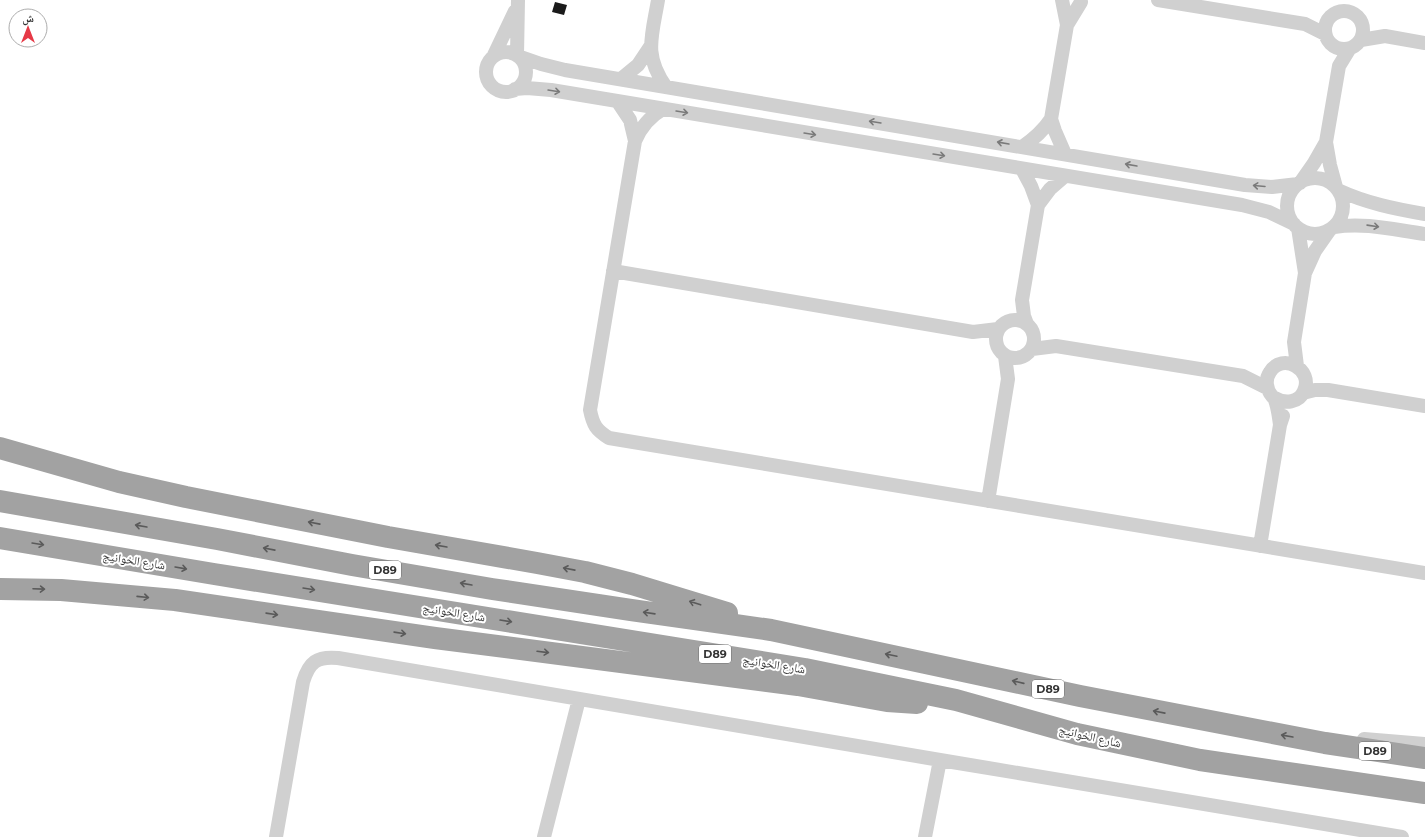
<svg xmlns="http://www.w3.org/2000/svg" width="1425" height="837" font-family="Montserrat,'Noto Naskh Arabic',sans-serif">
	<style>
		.building { fill: #1a1a1a }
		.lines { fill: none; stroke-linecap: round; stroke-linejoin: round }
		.minor { stroke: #d0d0d0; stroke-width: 14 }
		.trunk { stroke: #a2a2a2; stroke-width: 22 }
		.oneway { stroke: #7a7a7a }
		.oneway2 { stroke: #5a5a5a }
		.labels { text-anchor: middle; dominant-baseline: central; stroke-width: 4; stroke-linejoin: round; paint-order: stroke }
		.shield { fill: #fff; stroke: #707070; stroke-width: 1 }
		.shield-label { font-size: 11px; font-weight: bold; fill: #333 }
		.street-label { font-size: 12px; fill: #333; stroke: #fff }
	</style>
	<rect width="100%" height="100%" fill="#fff"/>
	<path class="building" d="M555 2 567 5 564 15 552 12Z"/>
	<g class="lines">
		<path class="minor" d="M658 0C652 36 643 55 666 87
			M1062 0 1067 25
			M1158 0 1305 24 1325 34
			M1325 30a19 19 0 1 1 38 0a19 19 0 1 1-38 0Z
			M1361 40 1385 36 1425 43
			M486 72a20 20 0 1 1 40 0a20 20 0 1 1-40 0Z
			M494 55 515 11
			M517 55 518 0
			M518 56 541 64 565 70 1245 185 1272 187 1298 184
			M621 79 638 65 650 47
			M515 89 527 88 551 90 1242 205 1269 212 1294 224
			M618 102 630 120 635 141
			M663 109C649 117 641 127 635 141L590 410C593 425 596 430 609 438L1425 573
			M1022 147C1034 139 1043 131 1051 119
			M1065 154 1055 131 1051 119 1067 25 1081 2
			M1022 169 1031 186 1038 205
			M1287 206a28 28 0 1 1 56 0a28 28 0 1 1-56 0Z
			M1300 183 1314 163 1326 142
			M1336 187 1330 165 1326 142 1339 66 1350 48
			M1338 190C1366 203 1395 209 1425 214
			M1334 227C1365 222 1395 230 1425 234
			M1298 228 1305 273
			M613 271 973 332 998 329
			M996 339a19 19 0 1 1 38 0a19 19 0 1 1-38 0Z
			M1027 324 1024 316 1022 300 1038 205 1050 189 1065 176
			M1032 349 1056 346 1243 376 1267 388
			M1297 366 1294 342 1305 273 1315 251 1329 231
			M1303 393 1315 390H1328L1425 406
			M1275 398C1285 404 1299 403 1304 391 1314 369 1282 352 1270 372 1265 379 1266 389 1272 396 1274 398 1274 397 1275 400 1278 408 1279 417 1280 425
			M988 501 1008 379 1005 356
			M1260 546 1280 425 1283 416
			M1364 739 1425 744
			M276 837 303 682C309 662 317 656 338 658L940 760 1402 837
			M544 837 579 699
			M925 837 940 760"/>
		<path class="trunk" d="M0 448 119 482 186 497 388 537 537 563 585 572 632 584 727 613
			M0 501 217 539 352 565 492 589 631 610 771 630 1080 696 1325 743 1425 758
			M0 538 214 574 805 669 956 700 1077 734 1200 760 1425 793
			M0 589 61 590 175 600 435 638 798 685 887 701 917 703"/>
	</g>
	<defs><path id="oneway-shaft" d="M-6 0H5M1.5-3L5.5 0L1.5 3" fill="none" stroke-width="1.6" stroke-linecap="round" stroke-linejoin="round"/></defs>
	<g class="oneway">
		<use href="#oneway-shaft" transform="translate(554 91) rotate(9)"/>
		<use href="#oneway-shaft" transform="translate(682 112) rotate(9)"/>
		<use href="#oneway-shaft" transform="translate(875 122) rotate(-171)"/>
		<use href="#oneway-shaft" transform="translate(810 134) rotate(9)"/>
		<use href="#oneway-shaft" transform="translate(1003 143) rotate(-170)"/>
		<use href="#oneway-shaft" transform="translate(939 155) rotate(9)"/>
		<use href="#oneway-shaft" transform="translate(1131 165) rotate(-170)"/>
		<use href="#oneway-shaft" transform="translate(1259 186) rotate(-175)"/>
		<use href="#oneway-shaft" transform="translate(1373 226) rotate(8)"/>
	</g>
	<g class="oneway2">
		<use href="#oneway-shaft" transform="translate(314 523) rotate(-169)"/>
		<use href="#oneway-shaft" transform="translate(141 526) rotate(-170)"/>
		<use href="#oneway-shaft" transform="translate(38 544) rotate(9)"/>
		<use href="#oneway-shaft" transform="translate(441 546) rotate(-170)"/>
		<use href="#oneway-shaft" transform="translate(269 549) rotate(-169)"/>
		<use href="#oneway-shaft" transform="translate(181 568) rotate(10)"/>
		<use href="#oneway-shaft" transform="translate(569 569) rotate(-169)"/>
		<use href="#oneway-shaft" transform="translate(466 584) rotate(-170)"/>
		<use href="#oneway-shaft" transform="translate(39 589) rotate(2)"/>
		<use href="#oneway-shaft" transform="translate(309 589) rotate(9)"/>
		<use href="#oneway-shaft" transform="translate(143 597) rotate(6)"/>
		<use href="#oneway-shaft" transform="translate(695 603) rotate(-162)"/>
		<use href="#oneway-shaft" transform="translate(649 613) rotate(-172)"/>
		<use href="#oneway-shaft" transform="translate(272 614) rotate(8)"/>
		<use href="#oneway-shaft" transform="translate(506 621) rotate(9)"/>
		<use href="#oneway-shaft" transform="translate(400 633) rotate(8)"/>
		<use href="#oneway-shaft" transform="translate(543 652) rotate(7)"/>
		<use href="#oneway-shaft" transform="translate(891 655) rotate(-168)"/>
		<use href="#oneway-shaft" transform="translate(1018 682) rotate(-167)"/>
		<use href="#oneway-shaft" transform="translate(1159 712) rotate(-169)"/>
		<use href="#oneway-shaft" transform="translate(1287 736) rotate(-170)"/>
	</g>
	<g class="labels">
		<g class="shield">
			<rect x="369" y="561" width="32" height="18" rx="3"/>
			<rect x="699" y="645" width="32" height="18" rx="3"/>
			<rect x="1032" y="680" width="32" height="18" rx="3"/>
			<rect x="1359" y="742" width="32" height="18" rx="3"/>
		</g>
		<g class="shield-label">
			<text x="385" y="570">D89</text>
			<text x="715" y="654">D89</text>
			<text x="1048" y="689">D89</text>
			<text x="1375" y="751">D89</text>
		</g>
		<g class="street-label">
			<text transform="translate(134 560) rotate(9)">شارع الخوانيج</text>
			<text transform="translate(454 612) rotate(9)">شارع الخوانيج</text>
			<text transform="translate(774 664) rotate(9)">شارع الخوانيج</text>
			<text transform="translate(1090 736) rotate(13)">شارع الخوانيج</text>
		</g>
	</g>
	<g transform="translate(28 28)"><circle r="19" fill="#ffffff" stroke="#adadad"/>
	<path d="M0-3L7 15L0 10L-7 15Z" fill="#e63946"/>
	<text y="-6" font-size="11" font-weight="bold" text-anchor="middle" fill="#333333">ش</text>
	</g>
</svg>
